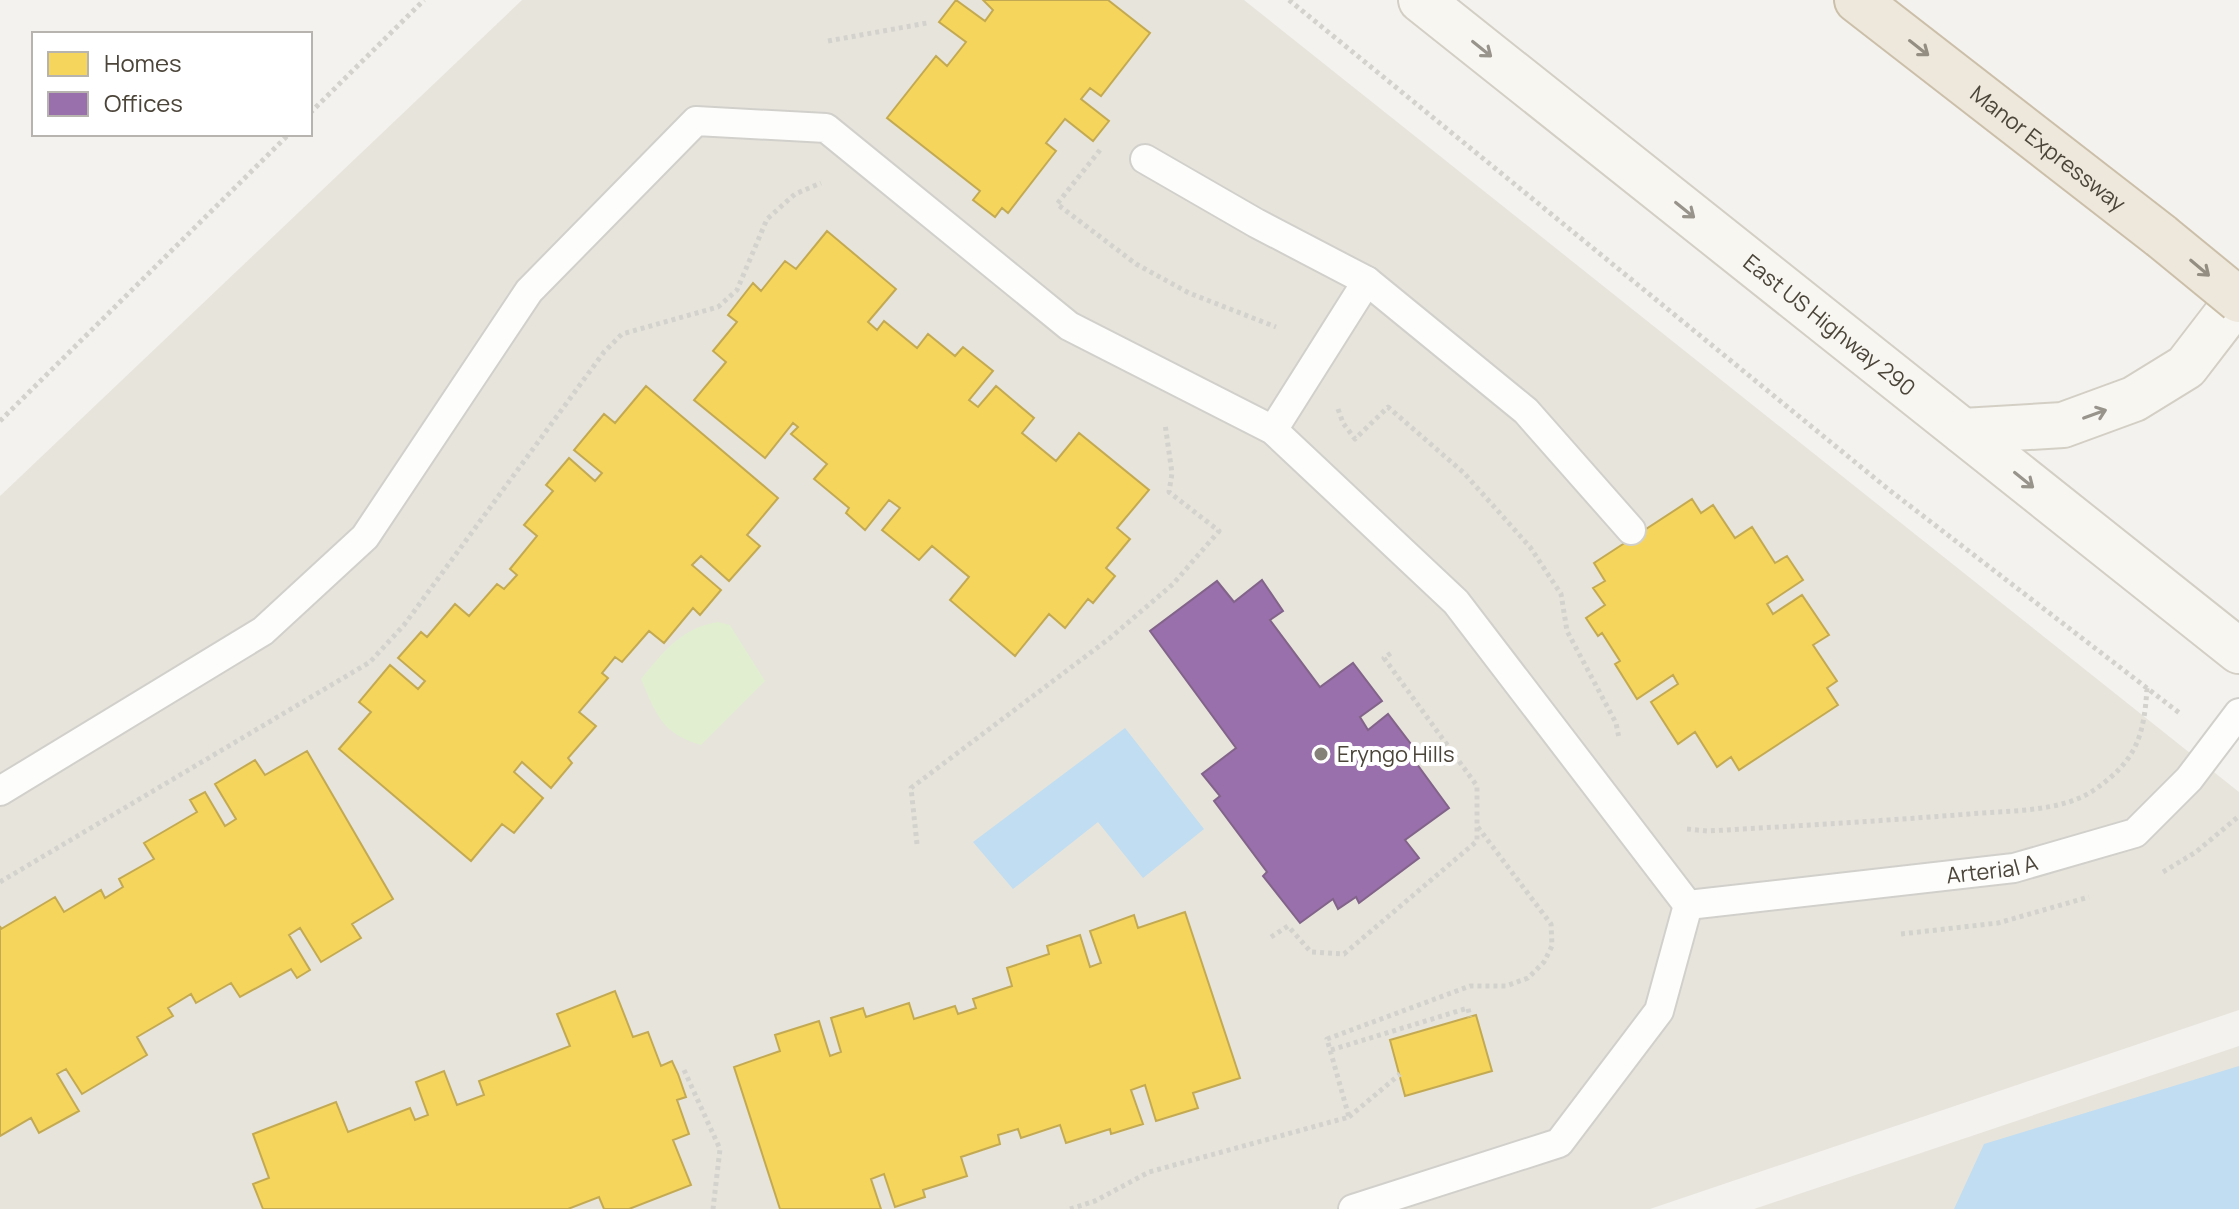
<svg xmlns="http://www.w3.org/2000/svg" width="2239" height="1209" font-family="Manrope,sans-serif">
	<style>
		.residential { fill: #e7e4dc }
		.green { fill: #e1eecf }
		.water { fill: #c0ddf1 }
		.homes { fill: #f6d55c; stroke: #c3aa52; stroke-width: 2 }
		.offices { fill: #9970ab; stroke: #826389; stroke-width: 2 }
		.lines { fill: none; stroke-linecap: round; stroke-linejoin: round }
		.service-casing { stroke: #d2d0cb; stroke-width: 32 }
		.secondary-casing { stroke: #d3cfc5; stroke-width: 48 }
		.motorway-casing { stroke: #ccbfa9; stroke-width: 48 }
		.path { stroke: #d3d2cc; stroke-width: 5; stroke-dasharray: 4 4; stroke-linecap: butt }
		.service { stroke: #fdfdfc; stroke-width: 28 }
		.secondary { stroke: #f7f6f1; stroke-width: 44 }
		.motorway { stroke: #ede8db; stroke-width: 44 }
		.motorway-bridge-casing { stroke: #ccbfa9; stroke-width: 48; stroke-linecap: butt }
		.motorway-bridge { stroke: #ede8db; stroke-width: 44 }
		.oneway { stroke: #948e82 }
		.oneway2 { stroke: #98948c }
		.poi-dot { fill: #868178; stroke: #fff; stroke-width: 3 }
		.labels { text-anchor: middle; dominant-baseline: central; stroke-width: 8; stroke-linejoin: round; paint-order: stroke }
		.street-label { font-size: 22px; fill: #4b4439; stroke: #fff }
		.poi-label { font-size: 22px; fill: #4b4439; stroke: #fff; text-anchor: start }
	</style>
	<rect width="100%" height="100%" fill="#f4f2ee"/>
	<path class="residential" d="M522 0H1244L2239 792V1010L1650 1209H0V496Z
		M2239 1046V1209H1754Z"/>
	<path class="green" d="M718 622 730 625 765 681 701 745C662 734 656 714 641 679 664 651 681 628 718 622Z"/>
	<path class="water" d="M1125 728 1204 829 1143 878 1098 822 1013 889 973 842Z
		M2239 1066V1209H1954L1984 1144Z"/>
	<path class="homes" d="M956 0 985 21 993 10 983 0H1108L1150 33 1101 96 1090 88 1081 99 1109 121 1093 141 1065 119 1046 143 1056 151 1008 213 1002 208 995 217 973 200 980 191 887 118 936 56 947 66 966 42 939 22Z
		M827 231 896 289 868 322 877 330 884 321 917 348 928 334 955 356 963 347 993 371 969 400 978 407 996 386 1034 418 1022 433 1056 461 1079 433 1149 490 1117 528 1130 539 1106 568 1115 576 1093 603 1088 599 1065 628 1049 614 1015 656 950 600 969 577 932 546 919 560 882 530 900 508 889 500 865 530 846 513 849 508 814 479 827 464 791 434 798 427 793 423 765 458 694 400 726 362 713 351 737 322 728 315 753 283 761 291 785 261 796 269Z
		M646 386 778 498 747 535 760 546 729 581 701 556 692 565 721 590 700 615 693 608 664 643 649 631 622 662 615 657 602 673 608 678 579 712 596 726 568 758 572 763 551 788 522 762 514 772 543 798 514 833 502 824 471 861 339 749 371 712 359 702 390 665 418 689 425 681 398 658 421 632 427 637 455 604 469 616 497 584 504 589 517 575 510 569 537 536 524 525 553 491 546 485 569 458 595 481 602 473 574 450 604 414 615 423Z
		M1692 499 1701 513 1713 505 1735 538 1752 527 1775 563 1787 556 1803 580 1767 604 1773 614 1802 595 1829 635 1813 645 1837 681 1827 688 1838 705 1739 770 1731 757 1717 767 1695 732 1678 744 1651 702 1678 684 1673 675 1637 699 1615 664 1620 661 1602 633 1598 636 1586 618 1605 605 1593 588 1605 581 1594 563Z
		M307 751 393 899 352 924 361 938 321 962 300 928 289 935 310 970 297 978 291 969 240 997 231 983 196 1003 191 994 168 1008 173 1016 137 1037 147 1055 82 1094 66 1069 57 1074 79 1111 39 1133 31 1118 0 1136V926L1 929 55 897 64 912 101 890 105 898 123 887 119 879 154 859 144 843 197 812 190 800 205 792 225 826 236 819 215 784 255 760 265 775Z
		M1185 912 1240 1078 1193 1093 1198 1108 1156 1121 1145 1085 1131 1090 1143 1124 1111 1134 1110 1129 1066 1143 1060 1125 1021 1138 1018 1129 998 1135 1000 1144 961 1157 967 1176 923 1190 925 1197 895 1207 884 1174 871 1179 881 1209H780L734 1067 780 1051 775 1035 819 1021 830 1056 841 1052 831 1018 863 1008 866 1017 909 1003 914 1019 955 1006 958 1014 976 1008 973 999 1012 986 1007 968 1049 954 1047 946 1080 935 1090 967 1101 963 1090 931 1134 915 1138 928Z
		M615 991 633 1037 648 1032 661 1066 672 1061 678 1074 686 1097 677 1100 689 1134 673 1140 691 1185 629 1209H604L599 1197 568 1209H263L253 1184 269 1178 253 1134 336 1102 348 1132 410 1108 415 1120 428 1115 416 1082 444 1071 457 1105 484 1095 479 1081 570 1046 557 1014Z
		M1476 1015 1492 1071 1405 1096 1390 1040Z"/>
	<path class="offices" d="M1262 580 1283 611 1270 620 1320 687 1353 663 1382 701 1360 717 1368 730 1388 714 1417 752 1411 756 1449 808 1405 840 1419 858 1359 903 1356 897 1338 909 1333 899 1300 923 1263 876 1267 872 1214 801 1220 796 1202 774 1236 748 1150 631 1217 581 1234 602Z"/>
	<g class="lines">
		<defs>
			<g id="service">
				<path d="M1145 159 1256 223 1367 281 1526 411 1631 530"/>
				<path d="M1273 430 1367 281"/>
				<path d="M0 791 263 631 365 537 529 291 696 121 826 128 1069 326 1273 430 1456 602 1688 905"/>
				<path id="s1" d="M1688 905 2014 868 2135 833 2189 779 2239 713"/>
				<path d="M1353 1209 1559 1143 1659 1011 1688 905"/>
			</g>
			<g id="secondary">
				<path id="s2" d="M1421 0 2239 651"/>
				<path d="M1963 431 2063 425 2134 399 2186 367 2239 298"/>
			</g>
			<g id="motorway">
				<path id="s3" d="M1857 0 2161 236"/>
			</g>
		</defs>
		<use href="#service" class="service-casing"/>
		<use href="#secondary" class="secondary-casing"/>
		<use href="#motorway" class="motorway-casing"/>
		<path class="path" d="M1289 0 1888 489 2182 715
			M828 41 927 23
			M310 113 424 0
			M1100 150 1057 204 1136 264 1189 293 1276 327
			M1338 409 1343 423 1355 439 1388 407 1464 473 1530 547 1561 594 1567 631 1616 723 1619 738
			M0 421 289 134
			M1687 829 1708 831C1795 826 1882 821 1969 814 2009 810 2060 813 2094 790 2136 761 2144 737 2147 688
			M917 844 911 788 1110 638 1173 584 1219 531 1169 492 1172 473 1165 424
			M2163 872 2196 852 2239 816
			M0 882 370 662 404 625 604 352 622 334 718 307 737 290 767 219 795 194 821 183
			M1901 934 1998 923 2089 897
			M1271 937 1288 926 1311 952 1344 954 1477 841V786L1384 658 1394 651
			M1331 1050 1468 1008 1470 1017
			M684 1070 720 1149 713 1209
			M1349 1117 1400 1074
			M1070 1209 1095 1201 1149 1172 1349 1117 1327 1039 1470 986H1506L1528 978 1544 962 1552 946 1551 924 1477 826"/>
		<use href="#service" class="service"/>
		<use href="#secondary" class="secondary"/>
		<use href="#motorway" class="motorway"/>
		<defs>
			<path id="motorway-bridge" d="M2161 236 2239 300"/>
		</defs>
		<use href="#motorway-bridge" class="motorway-bridge-casing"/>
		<use href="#motorway-bridge" class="motorway-bridge"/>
	</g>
	<defs><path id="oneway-shaft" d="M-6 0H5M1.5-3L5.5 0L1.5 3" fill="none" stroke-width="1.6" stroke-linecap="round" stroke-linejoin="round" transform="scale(2)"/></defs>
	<g class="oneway">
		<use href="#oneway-shaft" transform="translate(1919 48) rotate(38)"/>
		<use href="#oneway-shaft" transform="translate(2200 268) rotate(40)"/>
	</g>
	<g class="oneway2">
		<use href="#oneway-shaft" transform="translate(1482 49) rotate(39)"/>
		<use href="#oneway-shaft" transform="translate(1685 210) rotate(39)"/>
		<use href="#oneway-shaft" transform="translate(2095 414) rotate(-20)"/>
		<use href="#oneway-shaft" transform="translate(2024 480) rotate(39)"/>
	</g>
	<circle class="poi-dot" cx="1321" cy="754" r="8"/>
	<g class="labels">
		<g class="street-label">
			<text stroke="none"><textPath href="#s3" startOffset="242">Manor Expressway</textPath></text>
			<text stroke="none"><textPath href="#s2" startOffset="522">East US Highway 290</textPath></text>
			<text stroke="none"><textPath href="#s1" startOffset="306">Arterial A</textPath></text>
		</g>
		<g class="poi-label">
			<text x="1337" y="754">Eryngo Hills</text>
		</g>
	</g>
	<rect x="32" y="32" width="280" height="104" fill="#ffffff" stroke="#b7b4b0" stroke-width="2"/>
	<rect x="48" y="52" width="40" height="24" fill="#f6d55c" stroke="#b7b4b0" stroke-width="2"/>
	<text x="104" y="72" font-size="24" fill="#4b4439">Homes</text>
	<rect x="48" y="92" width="40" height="24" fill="#9970ab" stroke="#b7b4b0" stroke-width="2"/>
	<text x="104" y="112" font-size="24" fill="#4b4439">Offices</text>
</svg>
